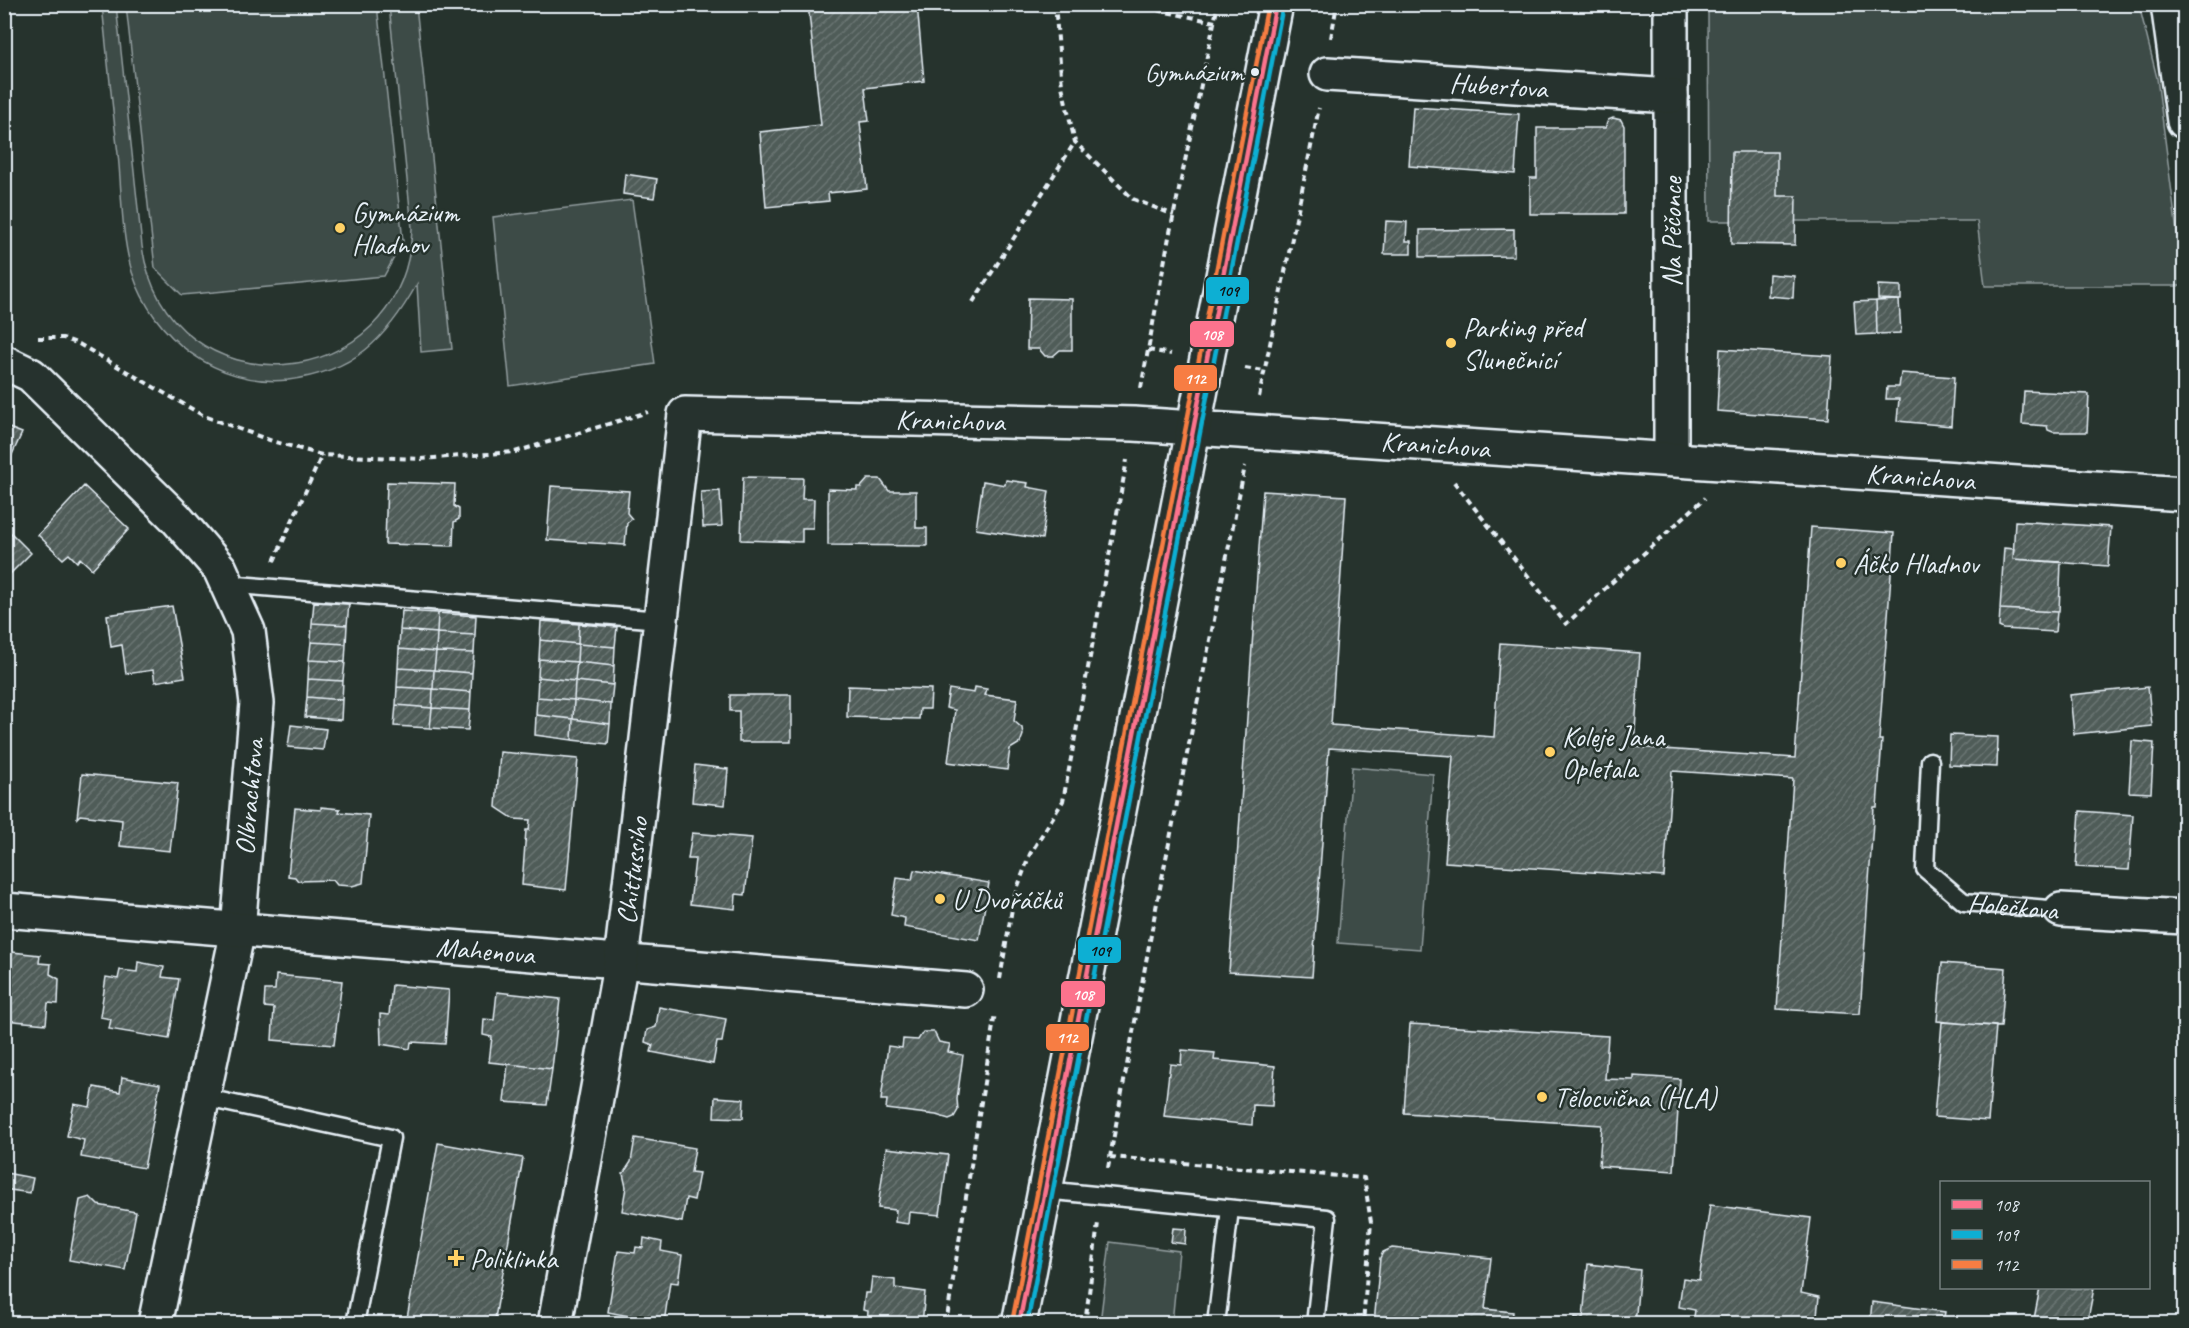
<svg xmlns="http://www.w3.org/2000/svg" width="2189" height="1328" font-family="Caveat,sans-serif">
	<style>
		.green { fill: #3e4b47; stroke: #939ea0; stroke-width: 1.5 }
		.building { fill: url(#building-hatch); stroke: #e8f1f8; stroke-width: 1.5 }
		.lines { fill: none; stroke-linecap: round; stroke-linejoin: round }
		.service-casing { stroke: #e8f1f8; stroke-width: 21 }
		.minor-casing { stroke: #e8f1f8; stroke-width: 38 }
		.path { stroke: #e8f1f8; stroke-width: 4; stroke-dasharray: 6 4.5; stroke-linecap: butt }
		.service { stroke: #26332d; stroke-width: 16 }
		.minor { stroke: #26332d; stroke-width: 33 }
		.bus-1-casing { stroke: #26332d; stroke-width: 9 }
		.bus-2-casing { stroke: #26332d; stroke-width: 9 }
		.bus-3-casing { stroke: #26332d; stroke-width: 9 }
		.bus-1 { stroke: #fc738d; stroke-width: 4.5 }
		.bus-2 { stroke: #0dafd3; stroke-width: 4.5 }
		.bus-3 { stroke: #f77d43; stroke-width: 4.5 }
		.bus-dot { fill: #e8f1f8; stroke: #26332d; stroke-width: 2 }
		.poi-dot { fill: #ffd166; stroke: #26332d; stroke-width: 2 }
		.labels { text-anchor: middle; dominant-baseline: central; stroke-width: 5; stroke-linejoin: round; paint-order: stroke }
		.bus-label { font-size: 26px; fill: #e8f1f8; stroke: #26332d; text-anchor: end }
		.street-label { font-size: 28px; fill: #e8f1f8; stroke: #26332d }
		.poi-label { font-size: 28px; fill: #e8f1f8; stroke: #26332d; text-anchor: start }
		.line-badge { stroke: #26332d; stroke-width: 2 }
		.badge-label { font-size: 16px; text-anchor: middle; font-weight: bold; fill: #fff }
		.pale-badge-label { font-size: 16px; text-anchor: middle; font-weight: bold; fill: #111 }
	</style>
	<defs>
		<pattern id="building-hatch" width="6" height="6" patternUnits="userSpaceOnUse" patternTransform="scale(1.5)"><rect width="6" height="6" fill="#505c59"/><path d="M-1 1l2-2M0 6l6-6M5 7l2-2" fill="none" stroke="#697472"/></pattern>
	</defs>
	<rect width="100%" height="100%" fill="#26332d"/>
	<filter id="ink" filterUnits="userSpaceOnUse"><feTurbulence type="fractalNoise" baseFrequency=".0167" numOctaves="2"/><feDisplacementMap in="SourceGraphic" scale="12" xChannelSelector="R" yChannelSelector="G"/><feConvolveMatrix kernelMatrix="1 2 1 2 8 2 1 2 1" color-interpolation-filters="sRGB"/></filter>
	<g filter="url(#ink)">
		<path class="green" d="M102 5H116L142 246C167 415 406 399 412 228L389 5H416L452 349 421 352 417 284C386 340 353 372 288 380 217 387 153 338 132 272 121 235 122 192 118 154 112 104 107 54 102 5Z
			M126 5H377L403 241 384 276 182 295 155 268Z
			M1708 5H2139L2157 78 2184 286H1985L1977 221H1709Z
			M632 200 655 364 510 386 493 217Z
			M1352 767 1433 774 1420 949 1338 943Z
			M1110 1242 1179 1251 1172 1323H1100Z"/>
		<path class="building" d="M808 4H917L924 81 865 88 869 121 860 122 867 189 828 193 829 201 766 207 760 132 821 125Z
			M1413 107 1519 114 1515 174 1409 166Z
			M1613 118 1621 120 1624 126V214H1530V178H1537V128H1605L1608 120Z
			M1732 152H1777V196H1796L1795 245 1731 244Z
			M625 174 657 179 654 198 623 194Z
			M1386 221 1407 222 1406 241H1411V254H1384Z
			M1514 229V256L1420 257V230Z
			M1769 274 1794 276 1793 298 1768 296Z
			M1878 285 1901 286V300L1878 299Z
			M1028 298 1072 299V350H1060L1053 356H1045L1039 349H1027Z
			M1899 300 1901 333 1877 334 1876 301Z
			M1876 301 1877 334 1856 335 1854 302Z
			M1720 349 1832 356 1828 419 1717 411Z
			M1901 373 1954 377 1951 426 1897 421 1899 399H1886L1887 387H1899Z
			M2024 391 2089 394 2087 432H2053L2048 430 2047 426 2022 424Z
			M4 426 22 433 4 472Z
			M743 477 803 478 802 499H814L813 528H802V542L741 540Z
			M868 479H880L889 491H916V528H927V546L828 545V489L857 490V487H861Z
			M1006 480 1028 483 1027 487 1049 491 1042 539 976 529 983 481 1005 485Z
			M387 482 455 484 454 506 459 509V519L454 522 453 546 385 544Z
			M84 486 129 529 92 569 80 558 77 562 69 554 63 559 38 535Z
			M551 486 629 491 627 513 632 519 627 523 625 545 547 540Z
			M720 491 722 526 703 527 701 492Z
			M1263 491 1346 496 1331 725 1494 737 1500 643 1640 653 1634 747 1795 758 1811 527 1894 533 1879 740H1882L1877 807H1874L1860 1014 1777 1009 1793 779 1672 771 1664 877 1445 862 1453 756 1329 748 1312 977 1229 972Z
			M2015 521 2111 527 2108 566 2013 559Z
			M4 526 31 553 5 579H4Z
			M2004 548 2014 549 2013 559 2061 562 2059 612 2000 609Z
			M314 602 349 604 347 625 312 623Z
			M172 606 185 677 155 682 153 670 126 674 122 645 111 647 107 615Z
			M2000 609 2057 612 2055 632 2003 629 1999 627Z
			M402 611 438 613 437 633 400 630Z
			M438 613 476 616 475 635 437 633Z
			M541 621 579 624 578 644 540 640Z
			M312 623 347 625 346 644 311 642Z
			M579 624 617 627 615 647 578 644Z
			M400 630 437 633 436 652 399 649Z
			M437 633 475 635 474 653 436 652Z
			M540 640 578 644 577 662 539 659Z
			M311 642 346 644 345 662 309 660Z
			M578 644 615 647 614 666 577 662Z
			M399 649 436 652 434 670 398 668Z
			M436 652 474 653 472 673 434 670Z
			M539 659 577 662 575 681 538 677Z
			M309 660 345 662 343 681 308 679Z
			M577 662 614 666 613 685 575 681Z
			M398 668 434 670 433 689 397 687Z
			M434 670 472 673 471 692 433 689Z
			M538 677 575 681 574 700 537 697Z
			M308 679 343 681 342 700 307 697Z
			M575 681 613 685 611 704 574 700Z
			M848 686 931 689 930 709H920L919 719 847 717Z
			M397 687 433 689 432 708 396 705Z
			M975 687 987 689 985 695 1017 699 1014 721 1022 728 1023 735 1020 743 1010 749 1007 770 948 762 955 710 946 708 949 689 974 693Z
			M2148 687 2152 726 2074 734 2070 695Z
			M433 689 471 692 470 710 432 708Z
			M730 695H791V742H739V711H730Z
			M307 697 342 700 341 720 305 717Z
			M537 697 574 700 573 719 536 715Z
			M574 700 611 704 610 724 573 719Z
			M396 705 432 708 430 728 394 726Z
			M432 708 470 710 468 730 430 728Z
			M536 715 573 719 572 740 535 735Z
			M573 719 610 724 608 744 572 740Z
			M291 725 326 729 323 750 288 747Z
			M1950 735 1998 737 1997 767 1949 765Z
			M2132 741 2154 743 2151 793 2129 792Z
			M500 752 578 759 566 890 522 885 526 830H529L530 820 514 819 496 807Z
			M695 765 728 769 725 805 692 802Z
			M82 774 178 783 170 851 120 846 122 820 80 815 77 818Z
			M321 807 340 809 339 812 369 815 363 883 352 886 337 885 333 880 298 881 295 877 288 876 295 808 321 810Z
			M2080 811 2133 815 2129 870 2076 867Z
			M692 833 752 838 745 895 736 894 735 909 690 904 695 859H688Z
			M914 870 989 883 979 940 904 927 905 918 891 915 897 878 912 880Z
			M12 952 40 955 39 963 51 964 50 974 59 979 58 1004 48 1003 46 1024 4 1020V960H11Z
			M138 962 164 967 162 977 179 979 169 1039 109 1029 111 1019 100 1017 106 977 118 979 120 970 137 972Z
			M1942 963 2006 968 2001 1027 1937 1021Z
			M276 975 342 981 334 1045 272 1040 274 1008 264 1007 265 990H275Z
			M392 985 449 990 445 1044 411 1042 410 1049 381 1044 380 1014 389 1015Z
			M497 992 560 999 552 1069 489 1062 492 1037 483 1035 484 1019 494 1020Z
			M659 1007 726 1019 722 1042H717L713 1064 651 1052 653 1045 645 1042 647 1030 656 1027Z
			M1942 1022 1996 1026 1988 1121 1934 1117Z
			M1410 1024 1608 1036 1605 1079 1634 1080V1076L1680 1079 1674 1171 1599 1166 1602 1125 1404 1113Z
			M923 1032H934L939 1042 950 1044 948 1052 963 1055 957 1099 958 1110 954 1117 949 1119 936 1115 886 1109 887 1100H881L888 1046 902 1048 903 1039 918 1040Z
			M1182 1050 1215 1053 1214 1060 1275 1066 1272 1106 1253 1105 1252 1125 1164 1116 1170 1064 1181 1065Z
			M508 1064 552 1069 547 1105 504 1102Z
			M122 1077 160 1084 144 1168 81 1157 84 1140 67 1136 74 1104 90 1107 94 1087 120 1092Z
			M715 1097 744 1099 743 1118 714 1117Z
			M635 1138 695 1148 691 1172 699 1173 694 1200 686 1198 682 1222 622 1211 626 1187 623 1174 631 1162Z
			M438 1143 523 1158 494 1324H406Z
			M886 1148 948 1155 940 1215 909 1212 908 1224 895 1222 896 1210 878 1208Z
			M6 1173 33 1178 30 1193 4 1189Z
			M90 1197 98 1205 136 1212 125 1270 69 1260 80 1200Z
			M1710 1205 1811 1218 1801 1293 1819 1297 1816 1324H1693L1695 1310 1679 1307 1683 1278 1699 1280Z
			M1173 1228 1186 1229 1185 1244 1171 1242Z
			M644 1238 662 1242 661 1251 682 1255 678 1283 670 1282 664 1323 608 1312 618 1251 635 1253 636 1247 643 1248Z
			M1392 1248 1491 1258 1485 1309 1513 1312 1512 1324H1374L1380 1258 1383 1252Z
			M1588 1264 1640 1270 1635 1324H1574L1575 1317 1583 1318Z
			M872 1277 895 1280V1288L925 1292 922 1324H867L868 1311 863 1310 865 1293H870Z
			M2040 1288H2094L2087 1324H2033Z
			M1872 1302 1945 1312 1943 1324H1870Z"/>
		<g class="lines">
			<defs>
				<g id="service">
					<path d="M226 584 660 620"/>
					<path id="s1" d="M1930 761 1925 869 1964 902 2061 910"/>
					<path d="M202 1097 391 1138 355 1324"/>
					<path d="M1044 1190 1327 1218 1315 1324"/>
					<path d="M1216 1324 1230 1209"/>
				</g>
				<g id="minor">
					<path d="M1671 4V459"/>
					<path d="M2168 4 2184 121"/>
					<path id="s2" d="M1327 74 1671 96"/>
					<path d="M4 362 31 375 176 518 220 569 248 631 257 703 238 930 155 1324"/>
					<path id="s3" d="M4 910 966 990"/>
					<path d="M2061 910 2184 917"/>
					<path id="s4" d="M555 1324 621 961 685 414 1134 424 2184 494"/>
					<path d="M1019 1324 1276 4"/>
				</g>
			</defs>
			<use href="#service" class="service-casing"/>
			<use href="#minor" class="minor-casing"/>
			<path class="path" d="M1055 4 1062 86 1075 142 1133 199 1174 215
				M1127 4 1215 22
				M1331 38 1337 4
				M973 302 1075 142
				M38 338H63L79 344 204 416 272 441 322 455 421 459 515 452 648 412
				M1148 350 1171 354
				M1245 368 1264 371
				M1141 388 1169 237 1218 4
				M1259 397 1319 108
				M1454 482 1566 624 1705 498
				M274 561 322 455
				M1000 979 1014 897 1030 854 1063 801 1127 460
				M1110 1157 1364 1178 1371 1222 1363 1324
				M1108 1168 1155 913 1245 466
				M946 1324 995 1013
				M1085 1324 1098 1223"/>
			<use href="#service" class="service"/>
			<use href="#minor" class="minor"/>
			<defs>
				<path id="bus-1" d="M1019 1324 1276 4"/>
				<path id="bus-2" d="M1027 1324 1283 5"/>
				<path id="bus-3" d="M1012 1323 1268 4"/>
			</defs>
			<use href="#bus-1" class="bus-1-casing"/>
			<use href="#bus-2" class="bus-2-casing"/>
			<use href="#bus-3" class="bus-3-casing"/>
			<use href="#bus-1" class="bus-1"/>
			<use href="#bus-2" class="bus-2"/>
			<use href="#bus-3" class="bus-3"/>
		</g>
	</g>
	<circle class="bus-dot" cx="1255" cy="72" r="5"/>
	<g class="poi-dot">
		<circle cx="340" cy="228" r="6"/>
		<circle cx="1451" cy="343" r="6"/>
		<circle cx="1841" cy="563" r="6"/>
		<circle cx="1550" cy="752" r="6"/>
		<circle cx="940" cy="899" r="6"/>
		<circle cx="1542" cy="1097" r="6"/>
		<path d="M453 1249h6v6h6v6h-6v6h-6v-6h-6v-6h6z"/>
	</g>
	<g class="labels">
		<g class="bus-label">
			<text x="1244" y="72">Gymnázium</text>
		</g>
		<g class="street-label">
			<text stroke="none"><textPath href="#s2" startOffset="172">Hubertova</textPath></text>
			<text transform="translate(1671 232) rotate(-90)">Na Pěčonce</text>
			<text stroke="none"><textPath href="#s4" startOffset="1185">Kranichova</textPath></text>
			<text stroke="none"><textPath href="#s4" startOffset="1671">Kranichova</textPath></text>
			<text stroke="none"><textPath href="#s4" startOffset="2157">Kranichova</textPath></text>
			<text transform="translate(249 797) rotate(-85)">Olbrachtova</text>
			<text stroke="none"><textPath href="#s4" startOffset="460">Chittussiho</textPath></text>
			<text stroke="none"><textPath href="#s1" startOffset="208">Holečkova</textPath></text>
			<text stroke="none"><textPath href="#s3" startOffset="483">Mahenova</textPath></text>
		</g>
		<g class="poi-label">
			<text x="352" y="212">Gymnázium<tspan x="352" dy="32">Hladnov</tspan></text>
			<text x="1463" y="327">Parking před<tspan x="1463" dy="32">Slunečnicí</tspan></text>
			<text x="1853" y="563">Áčko Hladnov</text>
			<text x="1562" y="736">Koleje Jana<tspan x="1562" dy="32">Opletala</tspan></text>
			<text x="952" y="899">U Dvořáčků</text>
			<text x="1554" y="1097">Tělocvična (HLA)</text>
			<text x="470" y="1258">Poliklinka</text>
		</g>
	</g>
	<g class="line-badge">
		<rect x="1205" y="276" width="45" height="29" rx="6" fill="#0dafd3"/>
		<rect x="1189" y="320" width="46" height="28" rx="6" fill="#fc738d"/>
		<rect x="1173" y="364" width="45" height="28" rx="6" fill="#f77d43"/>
		<rect x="1077" y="936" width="45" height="28" rx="6" fill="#0dafd3"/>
		<rect x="1060" y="980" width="46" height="28" rx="6" fill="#fc738d"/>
		<rect x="1045" y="1023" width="45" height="29" rx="6" fill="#f77d43"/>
	</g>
	<g class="badge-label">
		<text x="1212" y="340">108</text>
		<text x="1195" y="384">112</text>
		<text x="1083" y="1000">108</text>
		<text x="1067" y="1043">112</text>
	</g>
	<g class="pale-badge-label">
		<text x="1228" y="296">109</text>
		<text x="1100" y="956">109</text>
	</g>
	<rect width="2189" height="1328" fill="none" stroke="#26332d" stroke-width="24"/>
	<rect x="12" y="12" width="2165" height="1304" fill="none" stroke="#e8f1f8" stroke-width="2" filter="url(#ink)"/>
	<rect x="1940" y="1181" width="210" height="108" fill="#26332d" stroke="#747f7e" stroke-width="1.5"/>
	<rect x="1952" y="1200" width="30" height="9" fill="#fc738d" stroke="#747f7e" stroke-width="1.5"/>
	<text x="1994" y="1211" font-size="18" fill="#e8f1f8">108</text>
	<rect x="1952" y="1230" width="30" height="9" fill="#0dafd3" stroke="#747f7e" stroke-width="1.5"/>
	<text x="1994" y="1241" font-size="18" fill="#e8f1f8">109</text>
	<rect x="1952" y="1260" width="30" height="9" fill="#f77d43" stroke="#747f7e" stroke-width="1.5"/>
	<text x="1994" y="1271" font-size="18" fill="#e8f1f8">112</text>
</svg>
